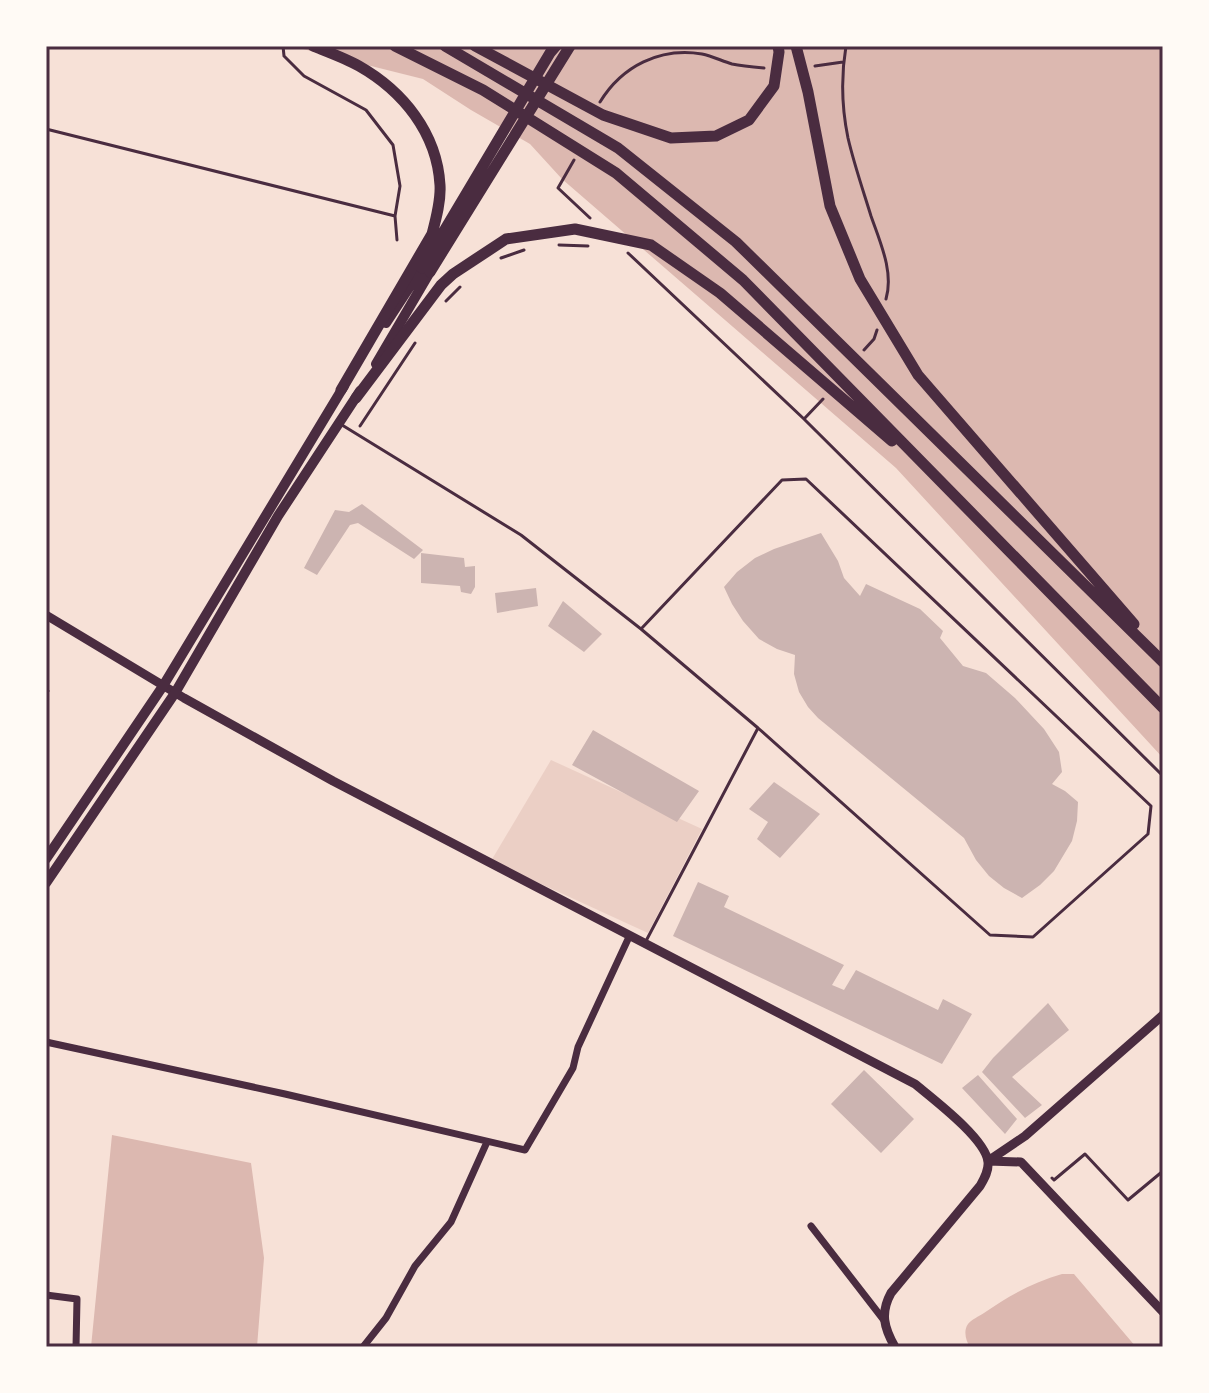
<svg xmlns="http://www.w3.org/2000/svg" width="1209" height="1393" font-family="Mulish,sans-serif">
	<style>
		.green { fill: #ebcfc5 }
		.water { fill: #dcb8b0 }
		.building { fill: #ccb4b1 }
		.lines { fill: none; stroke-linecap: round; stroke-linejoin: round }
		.path { stroke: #4a2c40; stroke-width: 3 }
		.service { stroke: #4a2c40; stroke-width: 3 }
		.minor { stroke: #4a2c40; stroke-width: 7 }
		.tertiary { stroke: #4a2c40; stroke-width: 9 }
		.secondary { stroke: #4a2c40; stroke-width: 10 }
		.trunk { stroke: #4a2c40; stroke-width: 11 }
		.neatline { fill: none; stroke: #4a2c40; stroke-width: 3 }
	</style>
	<rect width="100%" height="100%" fill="#f7e1d7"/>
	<path class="green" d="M551 760 702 829 648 933 491 861Z"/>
	<path class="water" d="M291 46H1163V758L896 468 562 179 530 144 471 110 423 79Z
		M112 1135 251 1163 264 1258 257 1347H91Z
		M1062 1274H1074L1136 1347H970C966 1341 963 1331 968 1324 971 1320 979 1316 984 1313 1008 1296 1034 1282 1062 1274Z"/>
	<path class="building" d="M362 504 423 550 414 559 358 523 350 525 317 575 304 568 335 510 349 512Z
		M821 533 838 561 844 578 860 596 866 584 920 609 943 631 940 638 963 666 986 673 1015 698 1044 729 1059 752 1062 772 1052 784 1065 791 1078 802 1077 821 1072 841 1054 871 1040 885 1022 898 1004 888 989 876 976 860 964 838 818 718 808 707 799 692 794 674 795 655 777 649 759 639 743 621 732 604 724 587 737 572 755 558 774 549Z
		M421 553 464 558 465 567 475 566V587L471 594 461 592 460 586 421 583Z
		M536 588 538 606 497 613 495 593Z
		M563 601 602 634 584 652 548 626Z
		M593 730 699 791 677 822 572 765Z
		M774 782 820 814 780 858 757 839 768 822 749 809Z
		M698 882 729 896 724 907 844 965 832 985 844 990 856 970 938 1010 943 999 972 1014 942 1064 673 936Z
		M1048 1003 1069 1030 1012 1077 1042 1105 1025 1118 982 1072 993 1058Z
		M864 1070 914 1119 881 1153 831 1104Z
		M978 1075 1017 1119 1005 1134 962 1088Z"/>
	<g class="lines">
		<path class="path" d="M283 46 284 56 304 76 366 110 393 145 400 186 395 216 397 240
			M846 46C841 76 842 109 848 138 854 164 863 190 871 216 880 242 894 272 886 299
			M815 66 843 62
			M600 102C622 66 660 47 702 54 712 56 722 61 732 64 742 66 753 67 764 68
			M46 129 395 216
			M574 160 558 188 590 218
			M559 245 588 246
			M628 253 804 419 1163 776
			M501 258 524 250
			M446 301 460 287
			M864 350 874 339 877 330
			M804 419 823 399
			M360 426 415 343
			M1052 1178 1054 1180 1085 1154 1128 1200 1163 1171"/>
		<path class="service" d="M342 425 521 535 641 629 758 728 646 941
			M641 629 782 480 806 479 1151 806 1148 834 1033 937 990 935 758 728
			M46 694 48 691"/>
		<path class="minor" d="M46 1042 285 1094 525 1150 573 1068 578 1047 629 937
			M811 1226 883 1319
			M46 1295 77 1299 76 1347
			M363 1347 386 1318 415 1266 451 1222 487 1142"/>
		<path class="tertiary" d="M46 615 184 698 333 781 915 1084C933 1099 986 1139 988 1162 989 1171 984 1179 980 1186L891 1293C880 1313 884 1328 895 1347
			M988 1161 1021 1162 1163 1312
			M988 1161 1025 1136 1163 1015"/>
		<path class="secondary" d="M386 323 422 268
			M376 364 430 272
			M46 859 163 686 344 386
			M46 883 175 693 278 516 360 391"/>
		<path class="trunk" d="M313 46C328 52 345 58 359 66 403 91 437 133 440 185 441 201 436 219 432 234L341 390
			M395 46 483 90 616 173 743 280 1163 708
			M445 46 618 148 736 242 1163 662
			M475 46 603 115 671 138 716 136 749 120 774 86 779 52 778 46
			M796 46 808 92 830 206 860 279 918 375 1134 624
			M422 268 550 53 556 46
			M430 272 570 46
			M356 398 441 285 453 274 506 239 575 229 651 245 720 293 892 441"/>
	</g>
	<rect width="1209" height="1393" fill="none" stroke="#fffaf5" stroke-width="96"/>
	<rect x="48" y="48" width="1113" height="1297" class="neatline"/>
</svg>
